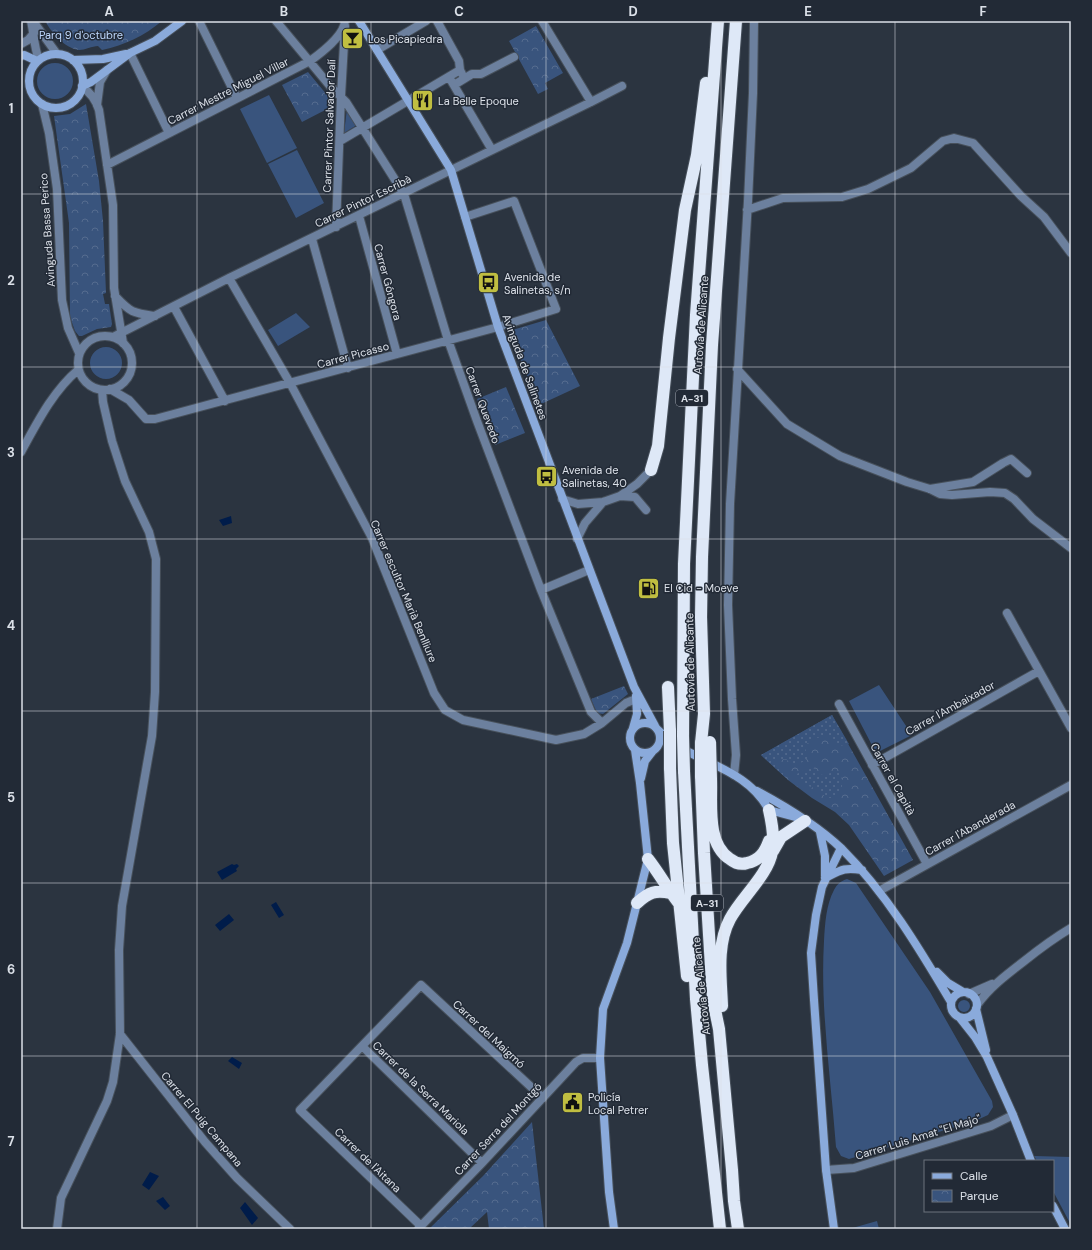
<svg xmlns="http://www.w3.org/2000/svg" width="1092" height="1250" font-family="'DM Sans',sans-serif">
	<style>
		.grass { fill: #39547d }
		.park { fill: url(#park-crowns) }
		.garden { fill: url(#garden-dots) }
		.water { fill: #001c4a }
		.lines { fill: none; stroke-linecap: round; stroke-linejoin: round }
		.street-casing { stroke: #47505b; stroke-width: 10 }
		.secondary-casing { stroke: #47505b; stroke-width: 10 }
		.highway-casing { stroke: #47505b; stroke-width: 14 }
		.street { stroke: #6c809e; stroke-width: 8 }
		.secondary { stroke: #8aaadb; stroke-width: 8 }
		.highway { stroke: #dee8f7; stroke-width: 12 }
		.highway-bridge-casing { stroke: #47505b; stroke-width: 14; stroke-linecap: butt }
		.highway-bridge { stroke: #dee8f7; stroke-width: 12 }
		.grid { fill: none; stroke: #dbe0e8; stroke-width: 1; stroke-opacity: 0.55 }
		.labels { text-anchor: middle; dominant-baseline: central; stroke-width: 3; stroke-linejoin: round; paint-order: stroke }
		.shield { fill: #222a36; stroke: #a4a9b3; stroke-width: 1 }
		.shield-label { font-size: 10px; font-weight: bold; fill: #dbe0e8 }
		.park-label { font-size: 11px; fill: #bdd6fb; stroke: #222a36 }
		.poi-label { font-size: 11px; fill: #dbe0e8; stroke: #222a36; text-anchor: start }
		.street-label { font-size: 11px; fill: #dbe0e8; stroke: #222a36 }
		.neatline { fill: none; stroke: #dbe0e8; stroke-width: 1.5 }
		.grid-label { font-size: 13px; text-anchor: middle; font-weight: bold; fill: #dbe0e8 }
	</style>
	<defs>
		<pattern id="park-crowns" width="20" height="18" patternUnits="userSpaceOnUse"><rect width="20" height="18" fill="#39547d"/><path d="M2 6a3 3 0 1 1 6 0M12 15a3 3 0 1 1 6 0" fill="none" stroke="#556c8f"/></pattern>
		<pattern id="garden-dots" width="8" height="8" patternUnits="userSpaceOnUse"><rect width="8" height="8" fill="#39547d"/><path d="M2 2h.1M6 6h.1" fill="none" stroke="#556c8f" stroke-width="1.8" stroke-linecap="round"/></pattern>
	</defs>
	<rect width="100%" height="100%" fill="#2b3440"/>
	<path class="grass" d="M37 81a18 18 0 1 1 36 0a18 18 0 1 1-36 0Z
		M269 95 297 148 267 163 240 109Z
		M347 109 357 125 344 133Z
		M297 150 324 203 296 218 268 164Z
		M296 313 310 327 278 346 268 330Z
		M90 363a16 16 0 1 1 32 0a16 16 0 1 1-32 0Z
		M879 685 912 735 876 753 849 701Z
		M847 879 856 883 930 992 992 1101 993 1107 988 1115 975 1121 849 1159 841 1156 836 1147C831 1079 820 1009 824 941 825 924 826 905 834 890 837 884 841 881 847 879Z
		M958 1006a6 6 0 1 1 12 0a6 6 0 1 1-12 0Z
		M1034 1156 1071 1157V1225L1053 1191V1161H1037Z
		M877 1221 879 1229H849Z"/>
	<path class="park" d="M45 21H162C144 36 125 45 102 50L98 46C92 46 85 50 79 50 64 48 52 33 45 21Z
		M536 26 563 73 545 83 548 89 538 94 509 41Z
		M308 72 332 101 331 107 302 122 282 85Z
		M86 104 99 181 103 221 106 293 103 294 105 304H109L112 324 111 327 97 329 82 336H79L75 331 70 317 69 223 54 116 70 114Z
		M546 320 580 386 539 405 509 331Z
		M506 387 525 433 495 445 477 399Z
		M624 686 628 694 603 714 597 713 591 699Z
		M832 715 913 860 884 876 849 825 835 812 812 798 788 780 761 755Z
		M532 1122 544 1229H489L487 1212 469 1229H429L483 1176Z"/>
	<path class="garden" d="M832 715 849 744 839 746 832 740 829 735 813 739 804 746 807 753V759L794 767 786 759 777 760 776 764 783 768 785 777 761 755Z
		M812 766 815 770 822 775 840 771 842 780V792L836 798H826L819 790 806 785 795 775Z"/>
	<path class="water" d="M231 516 232 523 223 526 219 520Z
		M232 864 234 865 237 864 239 866 236 869 237 871 222 880 217 872Z
		M276 902 284 915 279 918 271 905Z
		M229 914 234 920 220 931 215 925Z
		M232 1057 242 1063 239 1069 228 1061Z
		M150 1172 159 1176 149 1190 142 1185Z
		M163 1197 170 1206 165 1210 156 1201Z
		M245 1202 258 1218 252 1225 240 1208Z"/>
	<g class="lines">
		<defs>
			<path id="street" d="M31 21C34 34 34 47 39 60
				M33 21 57 54
				M199 21 237 98
				M276 21 330 86 346 102 404 194 448 340 477 421 541 590 591 712 602 723
				M437 21 459 61 460 70 462 74
				M542 21 591 102
				M21 44 28 40 34 33
				M377 50 426 21
				M130 53 169 133
				M449 77 492 150
				M454 85 472 74H481L514 57
				M82 87C90 92 96 100 99 110L113 205 114 288 123 343
				M42 104 49 133 57 189 62 300 68 328 79 353
				M97 105 100 82 107 70
				M340 141 460 70
				M107 165 310 61C321 53 344 36 345 21
				M747 210 783 198 842 197 868 189 911 168 943 141 954 138 973 143 1021 196 1044 217 1071 253
				M359 216 397 354
				M336 227 341 96 345 26
				M312 239 348 368
				M229 278 290 383 372 538 434 693 445 710 463 720 556 740 584 734 602 723 626 703 636 699
				M115 296C131 313 133 313 155 316
				M174 307 225 401
				M78 363a27 27 0 1 1 54 0a27 27 0 1 1-54 0Z
				M113 337 229 278 591 102 622 86
				M737 369 787 424 840 456 907 482 930 489 940 494 952 495 990 492 1005 493 1014 499 1033 519 1071 548
				M110 389 129 400 146 419H155L498 327 556 309 514 201 465 217
				M21 452C37 423 53 391 78 370
				M930 489 973 482 1003 463 1011 459 1027 473
				M620 496 635 497 646 510
				M562 499 578 504 603 502 620 496 637 484 651 470
				M577 539 585 523 603 502
				M541 590 589 570
				M1007 613 1071 728
				M839 704 927 864
				M872 765 1039 671
				M734 775 736 755 732 699 728 605 730 504 748 201 753 93 754 21
				M879 891 1071 785
				M969 994 992 984
				M977 1005C989 988 1006 975 1023 962 1038 950 1054 938 1071 928
				M120 1034 205 1142 237 1178 290 1229
				M362 1046 482 1163
				M826 1170 854 1168 991 1126 1013 1115
				M421 1226 300 1110 421 985 543 1098
				M57 1229 61 1198 107 1101 113 1082 120 1034 119 950 122 906 152 736 155 692 156 559 149 532 125 481 112 441 103 402 102 390
				M418 1229 482 1163 576 1062 583 1058H600"/>
			<path id="secondary" d="M359 21 451 170 498 327 634 687 655 726
				M29 81a27 27 0 1 1 54 0a27 27 0 1 1-54 0Z
				M21 56 24 55 37 61
				M73 60 103 59 126 54
				M82 86 91 82 130 53 155 41 182 21
				M630 738a15 15 0 1 1 30 0a15 15 0 1 1-30 0Z
				M633 728 637 714 636 696
				M657 729C663 734 669 741 676 745 710 766 748 772 769 810L795 817
				M641 778 645 761 652 752
				M757 791C785 806 819 827 842 849 886 893 919 948 951 1002
				M820 832 825 856V876
				M825 878C841 870 844 867 862 870
				M937 972 948 983 963 992
				M951 1005a13 13 0 1 1 26 0a13 13 0 1 1-26 0Z
				M976 1009 986 1050
				M960 1018 975 1037 987 1057 1013 1115 1031 1161
				M1053 1206 1065 1229
				M614 1229 609 1192 600 1058 603 1009 627 943 648 859 640 783 635 750
				M834 1229 826 1170 814 1000 811 953 816 915 822 887 841 848"/>
			<path id="highway" d="M651 470 658 446 669 338 685 210 697 155 706 83
				M668 687 670 731
				M683 736 684 564 696 315 718 21
				M701 743 704 714 701 617 702 557 712 345 736 21
				M670 768 673 843 687 976
				M684 771 696 999 702 1065 720 1229
				M701 776 704 853 713 1000 719 1029 732 1170 734 1201 738 1229
				M711 779C712 804 706 844 730 859 735 863 741 865 747 863 760 860 765 852 769 841
				M773 851 781 837 805 821
				M648 859C659 873 667 888 678 902
				M637 903C649 892 655 890 671 893
				M722 1006C721 978 716 945 730 919 741 898 768 875 772 852 775 838 772 823 769 810"/>
		</defs>
		<use href="#street" class="street-casing"/>
		<use href="#secondary" class="secondary-casing"/>
		<use href="#highway" class="highway-casing"/>
		<use href="#street" class="street"/>
		<use href="#secondary" class="secondary"/>
		<use href="#highway" class="highway"/>
		<defs>
			<path id="highway-bridge" d="M670 731V768
				M683 736 684 771
				M710 742 711 779
				M701 776V743"/>
		</defs>
		<use href="#highway-bridge" class="highway-bridge-casing"/>
		<use href="#highway-bridge" class="highway-bridge"/>
	</g>
	<path class="grid" d="M197 21V1229M371 21V1229M546 21V1229M721 21V1229M895 21V1229M21 194H1071M21 367H1071M21 539H1071M21 711H1071M21 883H1071M21 1056H1071"/>
	<defs>
		<symbol id="bar-square" viewBox="-11 -11 22 22"><rect x="-9" y="-9" width="18" height="18" rx="4" fill="#c0be41" stroke="#222a36"/><path d="M-6-5H6L.8 .8V4.5H3.5V6h-7V4.5H-.8V.8Z" fill="#111"/></symbol>
		<symbol id="restaurant-square" viewBox="-11 -11 22 22"><rect x="-9" y="-9" width="18" height="18" rx="4" fill="#c0be41" stroke="#222a36"/><path d="M-5-6h1v4h1v-4h1v4h1v-4h1v5L-1.5 .5V6h-2V.5L-5-1ZM5-6V6H3V1.5H1.5Q1.5-4 5-6Z" fill="#111"/></symbol>
		<symbol id="bus-square" viewBox="-11 -11 22 22"><rect x="-9" y="-9" width="18" height="18" rx="4" fill="#c0be41" stroke="#222a36"/><path d="M-5-6H5V4H4V6H2V4H-2V6H-4V4H-5ZM-3.5-4V0h7V-4ZM-3.5 1.2v1.5H-2V1.2ZM2 1.2v1.5H3.5V1.2Z" fill="#111"/></symbol>
		<symbol id="fuel-square" viewBox="-11 -11 22 22"><rect x="-9" y="-9" width="18" height="18" rx="4" fill="#c0be41" stroke="#222a36"/><path d="M-5.5-6h7V0h2V4h1.3V-2.5L3-4.5l.8-.8L6-3V5H2.5V1h-1V6h-7ZM-4.2-4.7v3.2H.2V-4.7Z" fill="#111"/></symbol>
		<symbol id="civic-square" viewBox="-11 -11 22 22"><rect x="-9" y="-9" width="18" height="18" rx="4" fill="#c0be41" stroke="#222a36"/><path d="M-.6-6.5H3V-4.5H.6V-3L4-1V1h2V6H-6V1h2V-1L-.6-3ZM-1.2 2.5V6h2.4V2.5Z" fill="#111"/></symbol>
	</defs>
	<g fill-rule="evenodd">
		<use href="#bar-square" x="340" y="26" width="25" height="25"/>
		<use href="#restaurant-square" x="410" y="88" width="25" height="25"/>
		<use href="#bus-square" x="476" y="270" width="25" height="25"/>
		<use href="#bus-square" x="534" y="464" width="25" height="25"/>
		<use href="#fuel-square" x="636" y="576" width="25" height="25"/>
		<use href="#civic-square" x="560" y="1090" width="25" height="25"/>
	</g>
	<g class="labels">
		<g class="shield">
			<rect x="676" y="390" width="32" height="16" rx="3"/>
			<rect x="691" y="895" width="32" height="16" rx="3"/>
		</g>
		<g class="shield-label">
			<text x="692" y="398">A-31</text>
			<text x="707" y="903">A-31</text>
		</g>
		<g class="park-label">
			<text x="81" y="35">Parq 9 d'octubre</text>
		</g>
		<g class="poi-label">
			<text x="368" y="39">Los Picapiedra</text>
			<text x="438" y="101">La Belle Epoque</text>
			<text x="504" y="277">Avenida de<tspan x="504" dy="13">Salinetas, s/n</tspan></text>
			<text x="562" y="470">Avenida de<tspan x="562" dy="13">Salinetas, 40</tspan></text>
			<text x="664" y="588">El Cid - Moeve</text>
			<text x="588" y="1097">Policía<tspan x="588" dy="13">Local Petrer</tspan></text>
		</g>
		<g class="street-label">
			<text transform="translate(228 91) rotate(-27)">Carrer Mestre Miguel Villar</text>
			<text transform="translate(329 126) rotate(-88)">Carrer Pintor Salvador Dalí</text>
			<text transform="translate(363 201) rotate(-26)">Carrer Pintor Escribà</text>
			<text transform="translate(47 230) rotate(-94)">Avinguda Bassa Perico</text>
			<text transform="translate(388 282) rotate(75)">Carrer Góngora</text>
			<text transform="translate(701 325) rotate(-86)">Autovía de Alicante</text>
			<text transform="translate(353 355) rotate(-15)">Carrer Picasso</text>
			<text transform="translate(525 367) rotate(70)">Avinguda de Salinetes</text>
			<text transform="translate(483 405) rotate(70)">Carrer Quevedo</text>
			<text transform="translate(404 591) rotate(67)">Carrer escultor Marià Benlliure</text>
			<text transform="translate(690 662) rotate(-91)">Autovía de Alicante</text>
			<text transform="translate(950 708) rotate(-29)">Carrer l'Ambaixador</text>
			<text transform="translate(893 779) rotate(61)">Carrer el Capità</text>
			<text transform="translate(970 828) rotate(-29)">Carrer l'Abanderada</text>
			<text transform="translate(701 986) rotate(-96)">Autovía de Alicante</text>
			<text transform="translate(489 1034) rotate(43)">Carrer del Maigmó</text>
			<text transform="translate(421 1088) rotate(44)">Carrer de la Serra Mariola</text>
			<text transform="translate(202 1119) rotate(50)">Carrer El Puig Campana</text>
			<text transform="translate(498 1129) rotate(-47)">Carrer Serra del Montgó</text>
			<text transform="translate(918 1137) rotate(-17)">Carrer Luis Amat "El Majo"</text>
			<text transform="translate(368 1160) rotate(44)">Carrer de l'Aitana</text>
		</g>
	</g>
	<rect width="1092" height="1250" fill="none" stroke="#222a36" stroke-width="44"/>
	<rect x="924" y="1160" width="130" height="52" fill="#222a36" stroke="#6c737d"/>
	<rect x="932" y="1173" width="20" height="6" fill="#8aaadb" stroke="#6c737d"/>
	<text x="960" y="1180" font-size="12" fill="#dbe0e8">Calle</text>
	<rect x="932" y="1190" width="20" height="12" fill="url(#park-crowns)" stroke="#6c737d"/>
	<text x="960" y="1200" font-size="12" fill="#dbe0e8">Parque</text>
	<rect x="22" y="22" width="1048" height="1206" class="neatline"/>
	<g class="grid-label">
		<text x="109" y="16">A</text>
		<text x="284" y="16">B</text>
		<text x="459" y="16">C</text>
		<text x="633" y="16">D</text>
		<text x="808" y="16">E</text>
		<text x="983" y="16">F</text>
		<text x="11" y="113">1</text>
		<text x="11" y="285">2</text>
		<text x="11" y="457">3</text>
		<text x="11" y="630">4</text>
		<text x="11" y="802">5</text>
		<text x="11" y="974">6</text>
		<text x="11" y="1146">7</text>
	</g>
</svg>
